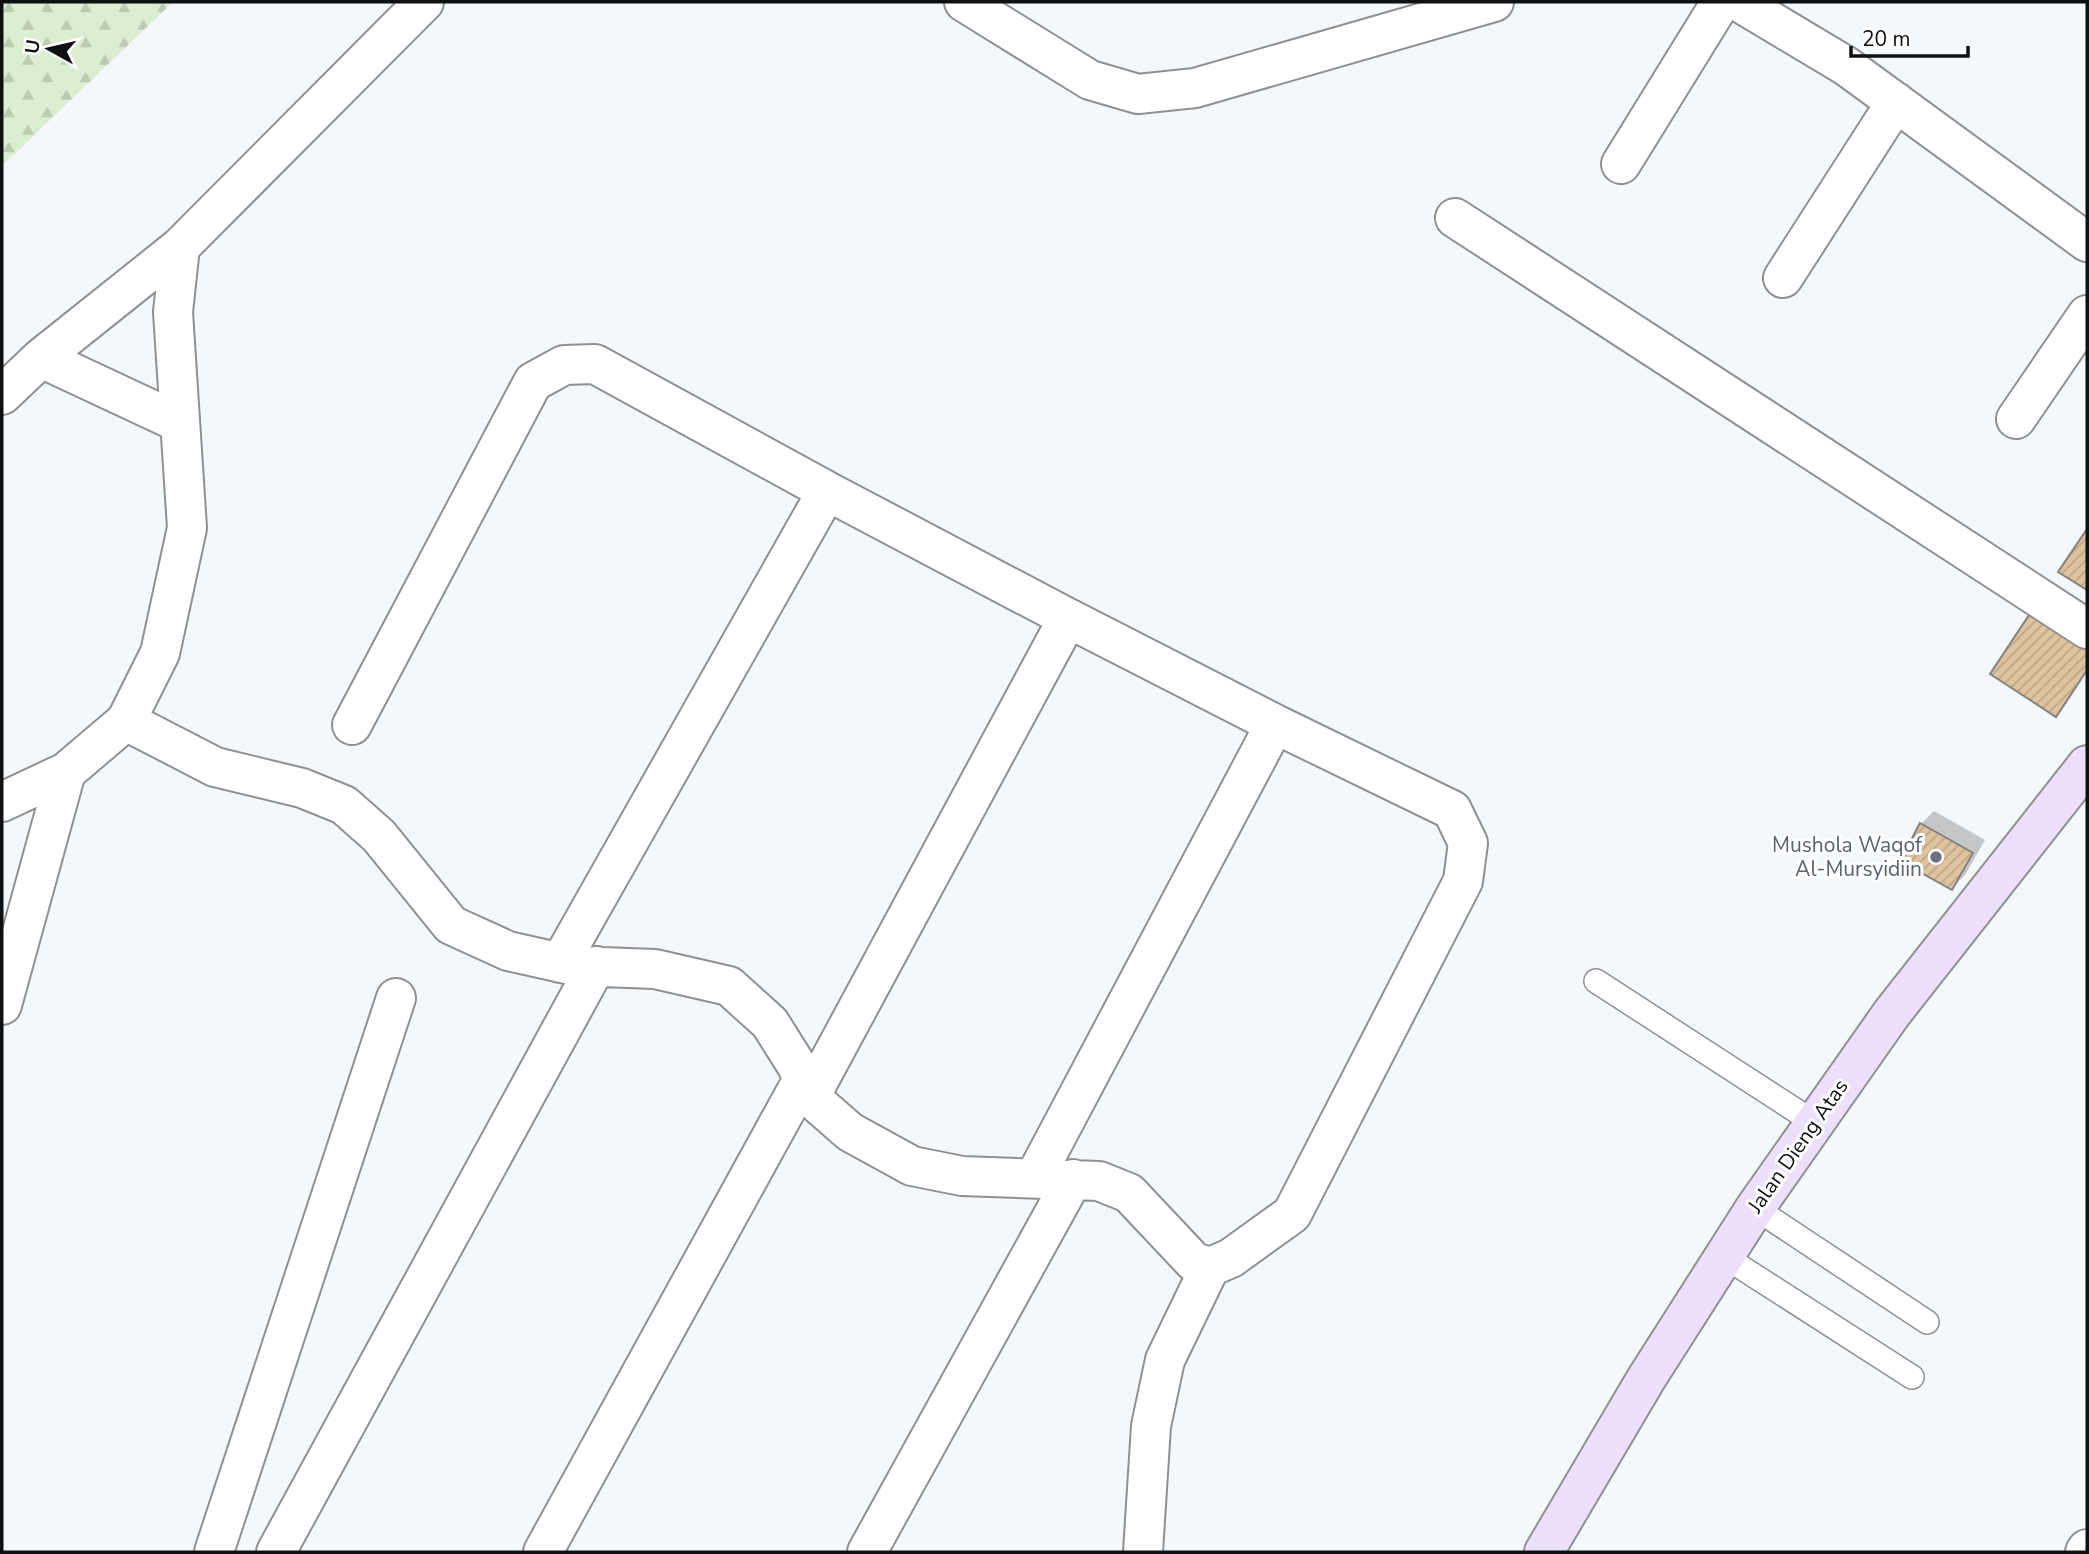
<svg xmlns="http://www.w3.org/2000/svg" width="2089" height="1554" font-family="'Nunito Sans',sans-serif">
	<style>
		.forest { fill: url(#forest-firs) }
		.shadow { fill: #0003 }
		.building { fill: url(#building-hatch); stroke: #848280; stroke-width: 2 }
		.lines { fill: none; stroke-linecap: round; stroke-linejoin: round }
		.lane-casing { stroke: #8e9092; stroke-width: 26 }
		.street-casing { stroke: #8e9092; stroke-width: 42 }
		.secondary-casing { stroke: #8e9092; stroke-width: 42 }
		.lane { stroke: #fff; stroke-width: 23 }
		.street { stroke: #fff; stroke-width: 38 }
		.secondary { stroke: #ede0fc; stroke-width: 38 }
		.worship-dot { fill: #6b7280; stroke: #fff; stroke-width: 2.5 }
		.labels { text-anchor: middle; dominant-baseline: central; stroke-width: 6; stroke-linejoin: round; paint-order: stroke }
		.worship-label { font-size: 21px; fill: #5b616d; stroke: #fff; text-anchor: end }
		.street-label { font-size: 21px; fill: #0f1011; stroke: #fff }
	</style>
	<defs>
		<pattern id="forest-firs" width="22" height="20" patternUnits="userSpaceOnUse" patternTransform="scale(1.75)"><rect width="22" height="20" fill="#dceed1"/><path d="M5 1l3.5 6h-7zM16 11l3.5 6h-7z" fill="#bccbb2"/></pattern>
		<pattern id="building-hatch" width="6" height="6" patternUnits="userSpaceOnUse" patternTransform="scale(1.75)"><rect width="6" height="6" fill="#dfc29e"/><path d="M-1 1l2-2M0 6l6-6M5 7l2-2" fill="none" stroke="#bea687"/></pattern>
	</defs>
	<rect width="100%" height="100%" fill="#f5f8fb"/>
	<path class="forest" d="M2 2H173L2 166Z"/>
	<path class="shadow" d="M2087 625V667L2064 702H2068L2087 674 2069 701 2056 714Z
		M1934 811 1985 840 1965 875 1952 888 1921 824Z"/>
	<path class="building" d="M2087 529V590L2058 572Z
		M2033 609 2087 647V670L2056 717 1990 674Z
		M1920 823 1973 853 1952 890 1900 861Z"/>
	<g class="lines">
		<defs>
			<path id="lane" d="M1596 981 1815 1123
				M1755 1208 1927 1322
				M1722 1255 1912 1377"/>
			<path id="street" d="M964 2 1090 80 1138 94 1195 88 1494 2
				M1739 2 1846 66 2087 242
				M1621 164 1721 2
				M1455 218 2087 629
				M1783 278 1896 102
				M41 358 180 423
				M2 395 41 358 180 247 424 2
				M2016 419 2087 315
				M126 721 215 767 302 788 344 805 379 836 451 925 508 951 575 966 655 969 729 986 770 1023 797 1066 810 1097 850 1132 912 1166 962 1176 1099 1181 1129 1193 1194 1262 1210 1267 1231 1258 1292 1214 1463 881 1468 843 1452 810 1275 724
				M352 725 533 382 564 365 595 364 827 491 560 963
				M2 802 66 772 126 721 160 653 187 528 173 312 180 247
				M2 1005 66 772
				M810 1097 1068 618 827 491
				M1035 1177 1275 724 1068 618
				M214 1552 396 998
				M276 1552 596 966
				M543 1552 803 1079
				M867 1552 1073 1179
				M1143 1552 1151 1426 1165 1360 1210 1267
				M2085 1552 2087 1549"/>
			<path id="secondary" d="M1544 1552 1646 1379 1755 1208 1892 1013 2087 765"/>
		</defs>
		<use href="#lane" class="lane-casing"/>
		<use href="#street" class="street-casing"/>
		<use href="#secondary" class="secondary-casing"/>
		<use href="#lane" class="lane"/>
		<use href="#street" class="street"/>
		<use href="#secondary" class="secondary"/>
	</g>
	<circle class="worship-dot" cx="1936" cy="857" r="7"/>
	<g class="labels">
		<g class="worship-label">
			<text x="1922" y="845">Mushola Waqof<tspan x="1922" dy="24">Al-Mursyidiin</tspan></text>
		</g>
		<g class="street-label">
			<text transform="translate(1798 1146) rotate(-55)">Jalan Dieng Atas</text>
		</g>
	</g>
	<rect width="2089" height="1554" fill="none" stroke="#0f1011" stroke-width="7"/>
	<g transform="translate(49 49) rotate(278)" stroke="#ffffff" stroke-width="5" paint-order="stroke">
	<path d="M0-5L12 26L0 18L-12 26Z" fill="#0f1011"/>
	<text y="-10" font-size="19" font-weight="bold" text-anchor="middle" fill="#0f1011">U</text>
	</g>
	<path d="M1851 46v10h117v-10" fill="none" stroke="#0f1011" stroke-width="3.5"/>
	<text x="1862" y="46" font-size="21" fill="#0f1011" stroke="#ffffff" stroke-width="5" paint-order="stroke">20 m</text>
</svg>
